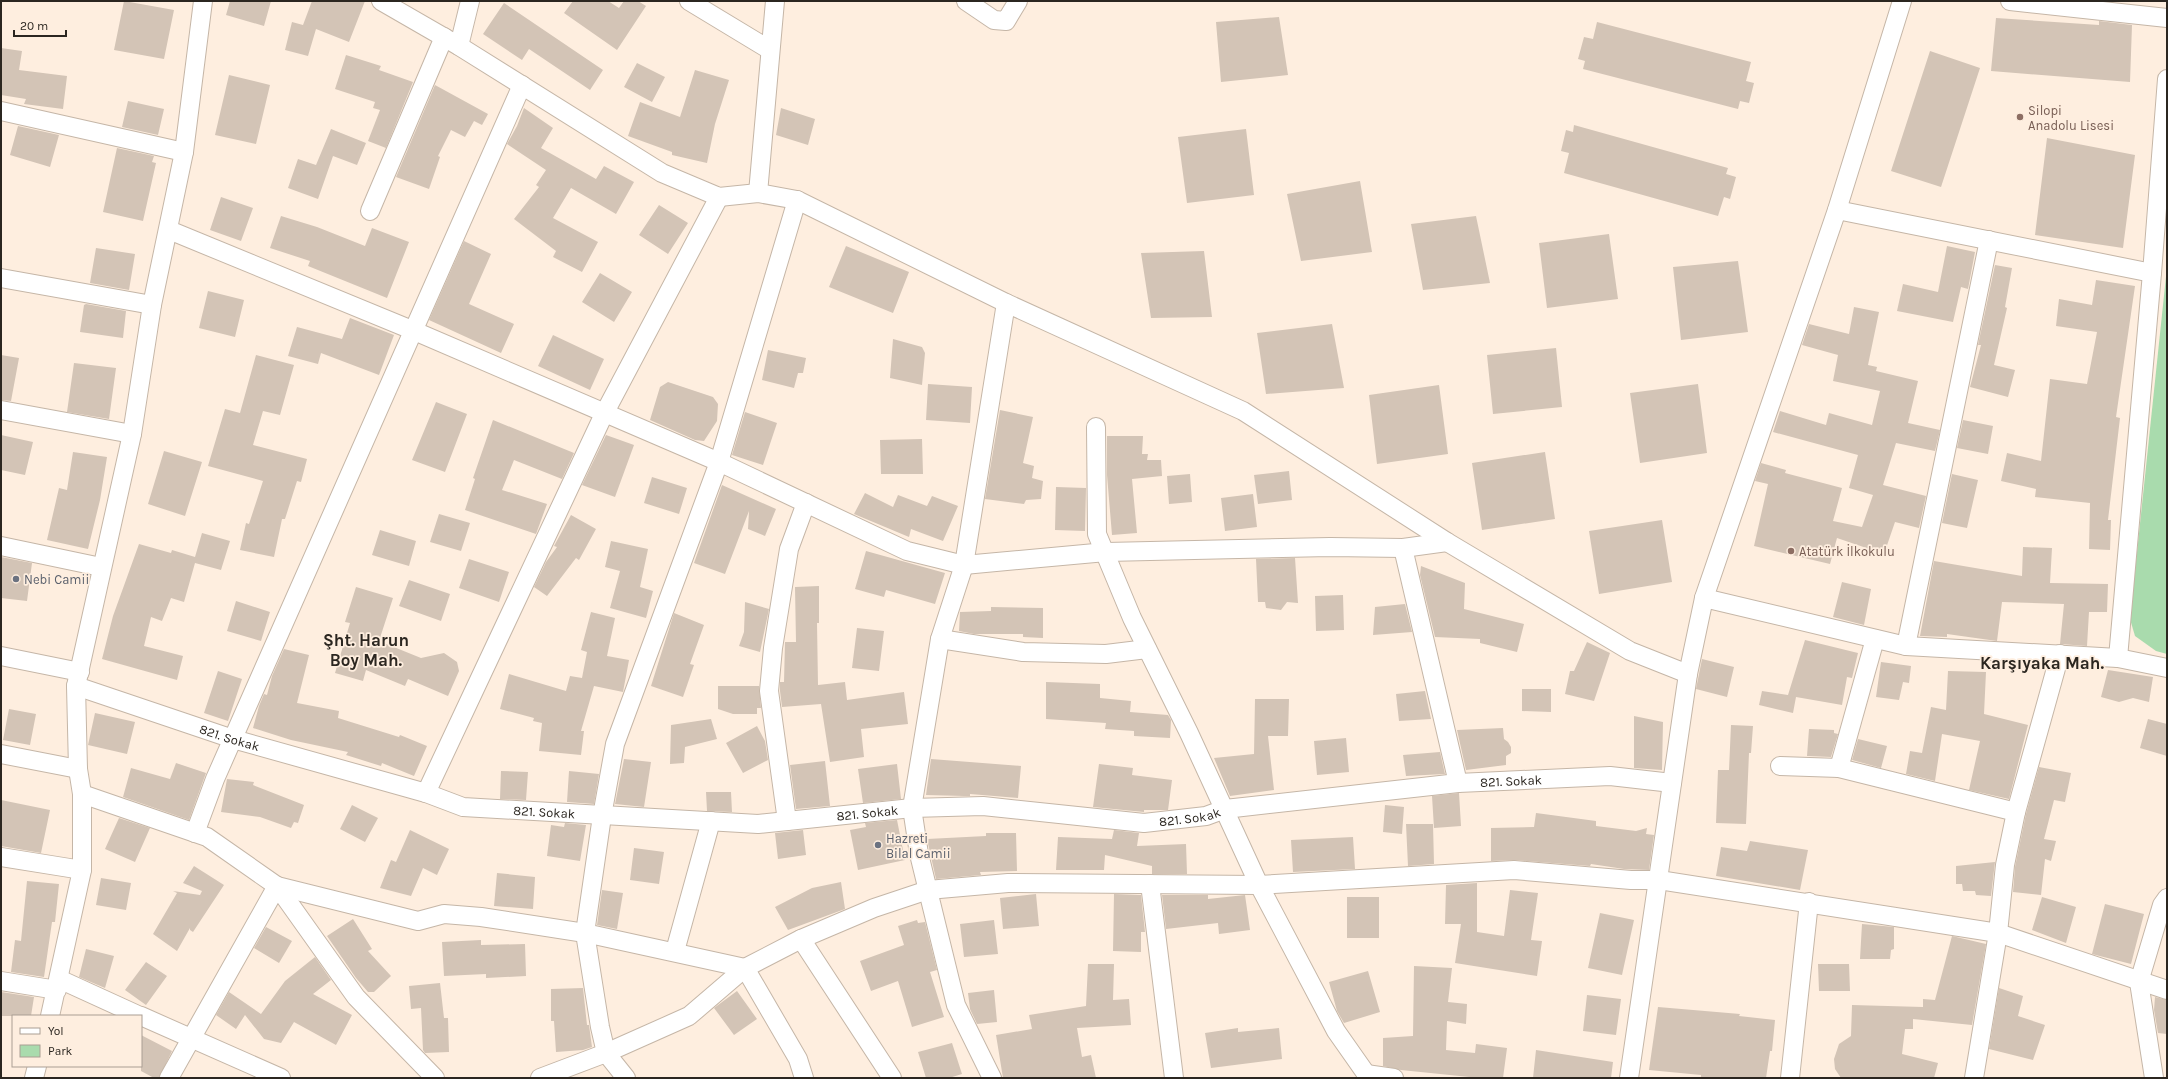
<svg xmlns="http://www.w3.org/2000/svg" width="2168" height="1079" font-family="Karla,sans-serif">
	<style>
		.green { fill: #a9dbad }
		.building { fill: #d3c4b6 }
		.lines { fill: none; stroke-linecap: round; stroke-linejoin: round }
		.minor-casing { stroke: #c5b6a7; stroke-width: 20 }
		.minor { stroke: #fff; stroke-width: 18 }
		.education-dot { fill: #8d6e63; stroke: #feeedf; stroke-width: 1.5 }
		.worship-dot { fill: #6b7280; stroke: #feeedf; stroke-width: 1.5 }
		.labels { text-anchor: middle; dominant-baseline: central; stroke-width: 3.5; stroke-linejoin: round; paint-order: stroke }
		.education-label { font-size: 13px; fill: #785e54; stroke: #feeedf; text-anchor: start }
		.worship-label { font-size: 13px; fill: #5b616d; stroke: #feeedf; text-anchor: start }
		.street-label { font-size: 13px; fill: #2b2620; stroke: #feeedf }
		.district-label { font-size: 17px; font-weight: bold; fill: #2b2620; stroke: #feeedf }
	</style>
	<rect width="100%" height="100%" fill="#feeedf"/>
	<path class="green" d="M2167 267V654L2156 651 2135 636 2130 619Z"/>
	<path class="building" d="M124 1 174 10 164 59 114 50Z
		M230 1H271L264 26 226 15Z
		M312 1H365L349 42 316 29 308 56 285 50 292 22 303 25Z
		M573 1H608L619 8 624 1H638L646 6 617 50 564 13Z
		M504 3 603 70 590 90 529 49 522 60 483 34Z
		M1279 17 1288 75 1221 82 1216 22Z
		M1996 18 2099 25V21L2132 25 2130 82 1991 71Z
		M1597 22 1751 62 1746 81 1754 83 1749 103 1740 101 1738 109 1583 69 1585 61 1578 59 1584 37 1593 39Z
		M1 48 22 51 19 70 67 76 63 109 24 104 26 99 1 95Z
		M1930 51 1980 68 1941 187 1891 171Z
		M346 55 381 66 379 70 413 82 386 148 368 141 380 110 373 108 375 102 335 89Z
		M637 63 665 77 652 102 624 87Z
		M695 70 729 80 715 124 707 163 672 155V152L628 136 640 102 680 117Z
		M229 75 270 85 256 144 215 135Z
		M435 85 488 114 482 125 474 121 465 137 451 130 438 156 440 157 429 189 396 177Z
		M128 101 164 109 158 135 122 127Z
		M524 108 553 128 541 148 596 179 604 166 634 182 616 214 571 188 553 218 598 242 582 272 553 257 556 251 514 219 539 187 536 185 546 170 507 144 517 126Z
		M781 108 815 119 808 145 776 135Z
		M1574 125 1728 168 1726 174 1736 177 1730 199 1724 197 1718 216 1564 173 1569 153 1561 151 1566 130 1573 132Z
		M18 126 59 135 50 167 10 155Z
		M331 129 366 143 357 165 333 156 318 199 288 188 298 159 316 165Z
		M1246 129 1254 195 1187 203 1178 137Z
		M2047 138 2135 155 2123 248 2035 235Z
		M117 148 154 156 152 162 156 163 143 221 103 212Z
		M1360 181 1372 252 1301 261 1287 194Z
		M221 197 253 208 241 241 210 230Z
		M659 205 688 223 668 254 639 235Z
		M281 216 317 227 365 246 372 228 409 242 387 298 308 266 310 261 270 248Z
		M1476 216 1490 283 1423 290 1411 224Z
		M1609 234 1618 299 1547 308 1539 243Z
		M464 241 491 254 469 304 514 324 501 353 429 320Z
		M846 246 909 272 893 313 829 287Z
		M1947 246 1975 252 1968 289 1961 287 1953 322 1897 311 1903 284 1938 292Z
		M96 248 135 254 129 290 90 283Z
		M1204 251 1212 317 1151 318 1141 253Z
		M1738 261 1748 332 1681 340 1673 267Z
		M1995 265 2012 268 2005 307 2007 308 1994 365 2015 370 2008 397 1970 387 1981 345H1978Z
		M600 273 632 292 614 322 582 302Z
		M2096 280 2135 286 2116 417 2120 418 2108 520H2111L2110 550 2089 549 2090 503 2035 497 2036 489 2001 481 2007 453 2041 461 2050 379 2087 384 2097 332 2056 326 2059 299 2092 305Z
		M208 291 244 300 235 337 199 328Z
		M86 304 126 311 123 338 80 332 84 305Z
		M1854 307 1879 312 1868 365 1877 367 1876 371 1918 381 1908 423 1940 430 1935 451 1896 443 1883 485 1926 496 1919 528 1895 522 1884 554 1837 538 1830 564 1754 546 1768 484 1755 481 1761 463 1786 470 1785 473 1842 488 1833 521 1862 527 1873 495 1849 488 1858 455 1773 432 1780 411 1826 425 1829 413 1872 425 1880 391 1833 381 1838 355 1802 345 1809 324 1849 334Z
		M350 318 394 335 379 375 321 353 318 364 288 356 297 327 342 339Z
		M1332 324 1344 388 1266 394 1257 333Z
		M553 335 604 359 590 390 538 366Z
		M893 339 922 347 925 353 922 385 890 378Z
		M1556 348 1562 407 1493 414 1487 355Z
		M768 350 806 358 803 373H798L794 388 762 380Z
		M1 355 19 358 11 401 1 400Z
		M256 355 294 365 280 415 263 411 253 445 307 459 301 482 297 481 285 519H282L274 557 240 550 246 523 249 524 263 481 208 466 225 409 240 413Z
		M74 363 116 368 109 419 67 412Z
		M668 382 713 397 718 404 717 421 704 441 695 440 650 420 660 387Z
		M928 384 972 387 970 423 926 420Z
		M1698 384 1707 453 1640 463 1630 393Z
		M1439 385 1448 454 1377 464 1369 395Z
		M436 402 467 414 445 472 412 460Z
		M1000 410 1033 417 1023 463 1034 466 1032 478 1043 481 1041 499 1026 500 1024 504 985 499Z
		M745 412 777 423 763 465 732 455Z
		M493 420 574 453 562 479 514 460 502 490 547 504 536 534 465 510 475 479 473 478Z
		M1963 420 1993 426 1988 454 1957 448Z
		M1 435 33 442 25 475 1 470Z
		M606 435 634 445 615 497 582 485Z
		M1107 436H1143L1142 454H1148L1147 460H1161L1162 476 1132 479 1137 533 1112 535 1107 475Z
		M922 439 923 474H881L880 440Z
		M164 451 202 462 185 516 148 504Z
		M73 452 107 457 100 500 88 549 47 540 59 488 67 490Z
		M1545 452 1555 519 1482 530 1472 463Z
		M1289 471 1292 500 1258 504 1254 475Z
		M1190 474 1192 502 1169 504 1167 476Z
		M1952 474 1978 480 1967 528 1942 523Z
		M652 477 687 488 679 514 644 503Z
		M722 485 776 509 765 536 748 529 749 511 725 574 694 563Z
		M1056 487 1086 488 1085 531 1055 530Z
		M865 493 893 507 898 495 927 506 932 496 958 506 943 541 911 529 909 537 854 514Z
		M1253 494 1257 527 1225 531 1221 498Z
		M439 514 470 523 461 551 430 542Z
		M571 515 596 529 579 560 576 558 547 596 534 587 546 562 557 547 554 546Z
		M1662 520 1672 582 1599 594 1589 531Z
		M380 530 416 541 409 566 372 555Z
		M202 533 230 541 221 570 195 563 184 602 171 598 162 621 151 617 144 646 183 656 177 680 102 659 113 616 139 544 171 553 172 550 195 557Z
		M611 541 648 549 640 587 653 591 646 618 610 608 620 571 605 567Z
		M2023 547 2052 548 2050 583 2108 584 2107 612H2089L2087 646 2060 644 2064 604 2002 602 1997 641 1947 634V637L1920 636 1934 561 2022 576Z
		M866 551 945 573 935 604 886 590 884 597 855 589Z
		M1 557 32 563 27 601 1 598Z
		M1295 558 1298 603 1287 602 1281 610 1266 608 1265 602H1258L1256 559Z
		M469 559 509 572 499 602 459 588Z
		M1421 566 1465 583 1464 609 1524 624 1517 652 1480 643V639L1435 637 1420 575Z
		M409 580 450 594 441 621 399 606Z
		M1842 582 1871 589 1864 625 1833 617Z
		M819 586V623H817L818 685 845 682 847 700 904 692 908 724 861 729 864 757 830 762 821 704 782 707 780 691V682H784L785 642H796L795 587Z
		M356 587 393 598 379 641 421 658 444 653 457 662 459 671 448 696 408 679 405 686 366 670 363 681 335 673 350 623 345 622Z
		M1343 595 1344 630 1316 631 1315 596Z
		M236 601 270 612 261 641 227 631Z
		M745 602 769 609 760 652 739 646 744 632Z
		M1405 604 1412 632 1373 635 1375 607Z
		M991 607 1043 608V638L1023 637V634H974L959 631 960 612 991 611Z
		M591 612 615 618 607 656 629 660 623 692 594 686 581 731H584L581 755 539 751 542 723 533 721 534 718 500 709 509 674 566 691 570 676 582 678 587 652 581 650Z
		M674 613 704 625 690 664 694 665 683 697 651 686Z
		M857 628 884 631 879 671 852 668Z
		M1805 640 1858 653 1852 678 1847 677 1842 705 1796 697 1793 713 1759 705 1762 691 1788 695Z
		M1587 642 1610 653 1594 701 1565 694 1570 671H1574Z
		M284 649 309 655 297 703 339 711 338 718 399 737 400 735 427 746 414 776 382 763 381 766 346 755 348 752 291 740 253 728 259 706 264 694 267 695 272 676Z
		M1702 659 1734 667 1727 697 1696 689Z
		M1881 662 1911 666 1909 683 1903 682 1899 700 1876 697Z
		M2108 670 2153 677 2149 702 2133 698 2119 702 2101 697Z
		M218 671 242 679 228 721 204 713Z
		M1948 671 1986 672 1984 714 2028 725 2009 799 1969 790 1980 741 1942 734 1935 781 1906 774 1910 751 1922 753 1931 707 1946 710Z
		M1046 682 1100 684V698L1131 701 1130 712 1168 715 1171 720 1170 738 1134 736V731L1105 729 1106 723 1046 719Z
		M718 686H759L761 708H757V714H733L718 709Z
		M1522 689H1551V712L1522 711Z
		M1425 691 1431 719 1399 721 1396 694Z
		M1255 699H1289L1288 736H1268L1274 790 1230 796 1214 758 1254 754Z
		M9 709 36 714 30 745 3 740Z
		M95 713 135 722 127 754 88 745Z
		M1634 716 1663 722 1662 770 1634 768Z
		M711 719 717 739 685 747 684 763 670 764 671 725Z
		M2148 719 2167 724V756L2140 748Z
		M1731 725 1753 726 1751 753H1749L1746 824 1716 823 1718 770H1729Z
		M757 726 765 741 768 760 743 773 726 743Z
		M1503 728 1504 739 1508 742 1511 747V753L1506 756V765L1466 770 1457 730Z
		M1809 729 1834 730V733L1838 734 1831 757 1807 756Z
		M1346 738 1349 772 1317 775 1314 741Z
		M1858 739 1887 746 1881 768 1852 760Z
		M1440 752 1445 774 1406 776 1403 755Z
		M624 759 651 762 644 807 615 804Z
		M931 759 1021 766 1018 798 970 794V796H964L926 795Z
		M825 761 830 806 796 809 790 765Z
		M176 763 206 773 189 820 123 797 131 768 170 779Z
		M897 764 901 799 863 803 858 769Z
		M1099 764 1133 768 1132 775 1172 780 1168 810H1144V812L1093 807Z
		M2039 767 2071 773 2065 802 2054 800 2044 839 2056 841 2051 861 2045 859 2041 895 2013 892 2015 867 2026 814Z
		M501 771 528 772 526 800 500 799Z
		M569 771 599 774 594 804 567 802Z
		M227 779 254 782 253 785 304 805 298 823 294 822 291 828 260 817 221 812Z
		M706 792H731L732 812 707 811Z
		M1459 793 1461 826 1434 828 1432 796Z
		M1 800 50 810 41 853 1 846Z
		M352 805 378 818 365 842 340 829Z
		M1385 805 1404 807 1402 834 1383 832Z
		M1536 813 1596 821V826L1636 831 1647 828 1646 834 1654 835 1649 870 1624 869 1591 864 1590 866 1515 860 1491 861V828L1534 827Z
		M119 818 150 828 135 862 105 849Z
		M897 820 905 860 858 870 850 830 866 827 865 823Z
		M565 823 586 825 580 861 547 856 551 825 564 827Z
		M1406 824H1433L1434 864 1408 866Z
		M410 830 449 849 437 875 423 868 411 896 380 888 391 860 396 862Z
		M803 830 806 855 778 859 775 833Z
		M1114 830 1139 833 1137 846 1186 844 1187 874H1152V866L1105 855 1104 870H1056L1058 837 1112 839Z
		M986 833H1016L1017 871 980 872 981 875 936 879 927 839 986 836Z
		M1353 837 1355 869 1293 872 1291 840Z
		M1750 841 1808 850 1800 890 1716 876 1721 847 1747 851Z
		M634 848 664 852 659 884 630 880Z
		M1995 862 1991 896 1976 895 1975 891H1963L1962 884H1956V866Z
		M194 866 224 885 193 932 190 930V928L177 951 153 934 177 893 173 891 200 895 202 891 183 883Z
		M497 873 535 877 533 909 494 906Z
		M101 878 131 883 126 910 96 905Z
		M27 881 59 884 55 922H52L44 977 11 972 15 940 21 941Z
		M841 882 845 909 788 930 775 907 812 888Z
		M1477 883V932L1504 936 1510 890 1538 893 1531 940 1542 941 1537 976 1455 963 1461 924H1445L1446 885Z
		M602 890 623 893 617 929 597 925Z
		M1036 894 1039 926 1003 929 1000 898Z
		M1114 894 1141 895 1145 932H1141V952L1113 951Z
		M1162 895H1208V899L1245 895 1250 930 1219 934 1218 923 1166 929Z
		M1347 897H1379V938H1347Z
		M2042 897 2076 907 2066 943 2032 930Z
		M2105 904 2144 914 2131 964 2092 954Z
		M1600 913 1634 920 1622 975 1588 968Z
		M353 919 372 949 368 951 391 976 374 992H368L356 978 327 936Z
		M917 920 918 923 925 922 937 970 930 972 944 1017 912 1027 898 981 871 991 860 961 904 945 898 926Z
		M994 920 998 954 964 957 960 924Z
		M1862 924 1894 927V949L1891 950 1890 959H1860Z
		M266 927 292 941 279 963 254 948Z
		M1952 936 1986 944 1972 1025 1913 1019V1029H1905L1902 1054 1938 1063 1934 1078H1841L1835 1069 1834 1059 1839 1044 1851 1036 1852 1005 1923 1007V999L1935 1000Z
		M481 940V945L525 944 526 976 486 978V974L444 976 442 942Z
		M86 949 114 956 105 988 79 977Z
		M315 957 331 980 313 994 352 1015 336 1045 294 1022 281 1043 264 1039 245 1015 236 1029 216 1015 229 992 261 1014 285 981Z
		M146 962 167 976 146 1005 125 990Z
		M1088 964H1114L1113 1000 1129 999 1131 1025 1077 1028 1082 1057 1091 1055 1096 1078H1003L996 1035 1032 1029 1029 1015 1086 1006Z
		M1818 964H1849L1850 991H1819Z
		M1414 966 1452 968 1448 1002 1467 1004 1466 1024 1447 1021 1446 1050 1475 1053 1476 1044 1507 1048 1503 1078H1479L1401 1070 1383 1066V1038L1413 1036Z
		M1368 971 1380 1012 1344 1023 1337 1011 1329 982Z
		M440 983 444 1018H448L449 1052 425 1053 423 1050 421 1008 411 1009 409 986Z
		M583 988 587 1025H589L592 1047 583 1050 556 1052 554 1021H551V989Z
		M1999 988 2023 996 2018 1016 2045 1025 2033 1060 1989 1049Z
		M994 990 997 1022 977 1024 970 1009 968 993Z
		M737 991 757 1019 734 1035 714 1008Z
		M1 992 34 997 31 1016H1Z
		M1587 995 1621 999 1616 1035 1583 1031Z
		M2155 997 2167 1000V1034L2158 1033 2154 1010Z
		M1658 1007 1740 1014 1739 1016 1775 1020 1772 1051H1770L1766 1078H1701V1075L1649 1070Z
		M1238 1028V1032L1279 1028 1282 1059 1211 1068 1205 1033Z
		M141 1035 172 1051 159 1078H154L141 1071Z
		M952 1043 962 1074 949 1078H926L918 1052Z
		M1536 1050 1613 1062 1611 1078H1533Z"/>
	<g class="lines">
		<defs>
			<g id="minor">
				<path d="M381 1 459 46 662 173 719 197 758 193 797 200 1006 303 1243 411 1447 542 1630 651 1688 674"/>
				<path d="M689 1 770 50"/>
				<path d="M966 1 994 20 1006 21 1018 1"/>
				<path d="M2010 1 2167 18"/>
				<path d="M459 46 470 1"/>
				<path d="M1 111 184 152"/>
				<path d="M758 193 775 1"/>
				<path d="M1837 210 2152 273 2167 79"/>
				<path d="M370 211 444 37"/>
				<path d="M169 230 412 330 719 462 907 551 964 565 1106 552 1330 547 1403 548 1447 542"/>
				<path d="M1 278 152 305"/>
				<path d="M1 410 132 434"/>
				<path d="M1096 427 1097 534 1132 618 1189 733 1259 885 1336 1031 1369 1078"/>
				<path d="M1 546 101 567"/>
				<path d="M1403 548 1458 783"/>
				<path d="M1704 598 1906 646 2118 658 2167 668"/>
				<path d="M940 639 1023 652 1106 654 1147 649"/>
				<path d="M1906 646 1989 240"/>
				<path d="M1 656 80 672"/>
				<path d="M2118 658 2152 273"/>
				<path id="s1" d="M76 686 233 739 426 793 463 807 758 824 912 808 983 806 1144 823 1206 816 1225 809 1458 783 1610 776 1672 783"/>
				<path d="M1 754 78 769"/>
				<path d="M1780 766 1839 768 2016 812"/>
				<path d="M1839 768 1875 639"/>
				<path d="M426 793 604 414 719 197"/>
				<path d="M82 794 207 837 277 886 356 997 435 1078"/>
				<path d="M787 821 769 691 773 648 789 549 806 503"/>
				<path d="M195 833 215 779 522 85"/>
				<path d="M1 857 82 870"/>
				<path d="M1150 884 1174 1078"/>
				<path d="M277 886 418 921 444 914 481 917 585 933 745 968 798 1059 804 1078"/>
				<path d="M801 939 892 1078"/>
				<path d="M675 951 711 821"/>
				<path d="M59 979 140 1016"/>
				<path d="M1 981 57 990"/>
				<path d="M50 1016 82 870V794L78 769 76 686 132 434 152 305 184 152 203 1"/>
				<path d="M141 1016 281 1078"/>
				<path d="M1366 1074 1394 1078"/>
				<path d="M34 1078 37 1066"/>
				<path d="M169 1078 277 886"/>
				<path d="M540 1078 606 1053 689 1016 745 968 801 939 874 908 928 890 1008 883 1259 885 1514 870 1631 880H1659L1998 933 2167 990"/>
				<path d="M626 1078 606 1053 600 1027 585 933 602 816 615 744 719 462 797 200"/>
				<path d="M992 1078 956 1005 919 854 912 808 940 639 964 565 1006 303"/>
				<path d="M1629 1078 1688 674 1704 598 1837 210 1902 1"/>
				<path d="M1790 1078 1809 902"/>
				<path d="M1974 1078 1998 933 2005 865 2016 812 2060 654"/>
				<path d="M2154 1078 2139 982 2162 905 2167 898"/>
			</g>
		</defs>
		<use href="#minor" class="minor-casing"/>
		<use href="#minor" class="minor"/>
	</g>
	<g class="education-dot">
		<circle cx="2020" cy="117" r="4"/>
		<circle cx="1791" cy="551" r="4"/>
	</g>
	<g class="worship-dot">
		<circle cx="16" cy="579" r="4"/>
		<circle cx="878" cy="845" r="4"/>
	</g>
	<g class="labels">
		<g class="education-label">
			<text x="2028" y="110">Silopi<tspan x="2028" dy="15">Anadolu Lisesi</tspan></text>
			<text x="1799" y="551">Atatürk İlkokulu</text>
		</g>
		<g class="worship-label">
			<text x="24" y="579">Nebi Camii</text>
			<text x="886" y="838">Hazreti<tspan x="886" dy="15">Bilal Camii</tspan></text>
		</g>
		<g class="street-label">
			<text stroke="none"><textPath href="#s1" startOffset="162">821. Sokak</textPath></text>
			<text stroke="none"><textPath href="#s1" startOffset="1459">821. Sokak</textPath></text>
			<text stroke="none"><textPath href="#s1" startOffset="487">821. Sokak</textPath></text>
			<text stroke="none"><textPath href="#s1" startOffset="811">821. Sokak</textPath></text>
			<text stroke="none"><textPath href="#s1" startOffset="1135">821. Sokak</textPath></text>
		</g>
		<g class="district-label">
			<text x="366" y="640">Şht. Harun<tspan x="366" dy="20">Boy Mah.</tspan></text>
			<text x="2042" y="663">Karşıyaka Mah.</text>
		</g>
	</g>
	<rect width="2168" height="1079" fill="none" stroke="#2b2620" stroke-width="4"/>
	<rect x="12" y="1015" width="130" height="52" fill="#feeedf" stroke="#aa9e93"/>
	<rect x="20" y="1028" width="20" height="6" fill="#ffffff" stroke="#aa9e93"/>
	<text x="48" y="1035" font-size="12" fill="#2b2620">Yol</text>
	<rect x="20" y="1045" width="20" height="12" fill="#a9dbad" stroke="#aa9e93"/>
	<text x="48" y="1055" font-size="12" fill="#2b2620">Park</text>
	<path d="M14 30v6h52v-6" fill="none" stroke="#2b2620" stroke-width="2"/>
	<text x="20" y="30" font-size="12" fill="#2b2620" stroke="#feeedf" stroke-width="3" paint-order="stroke">20 m</text>
</svg>
